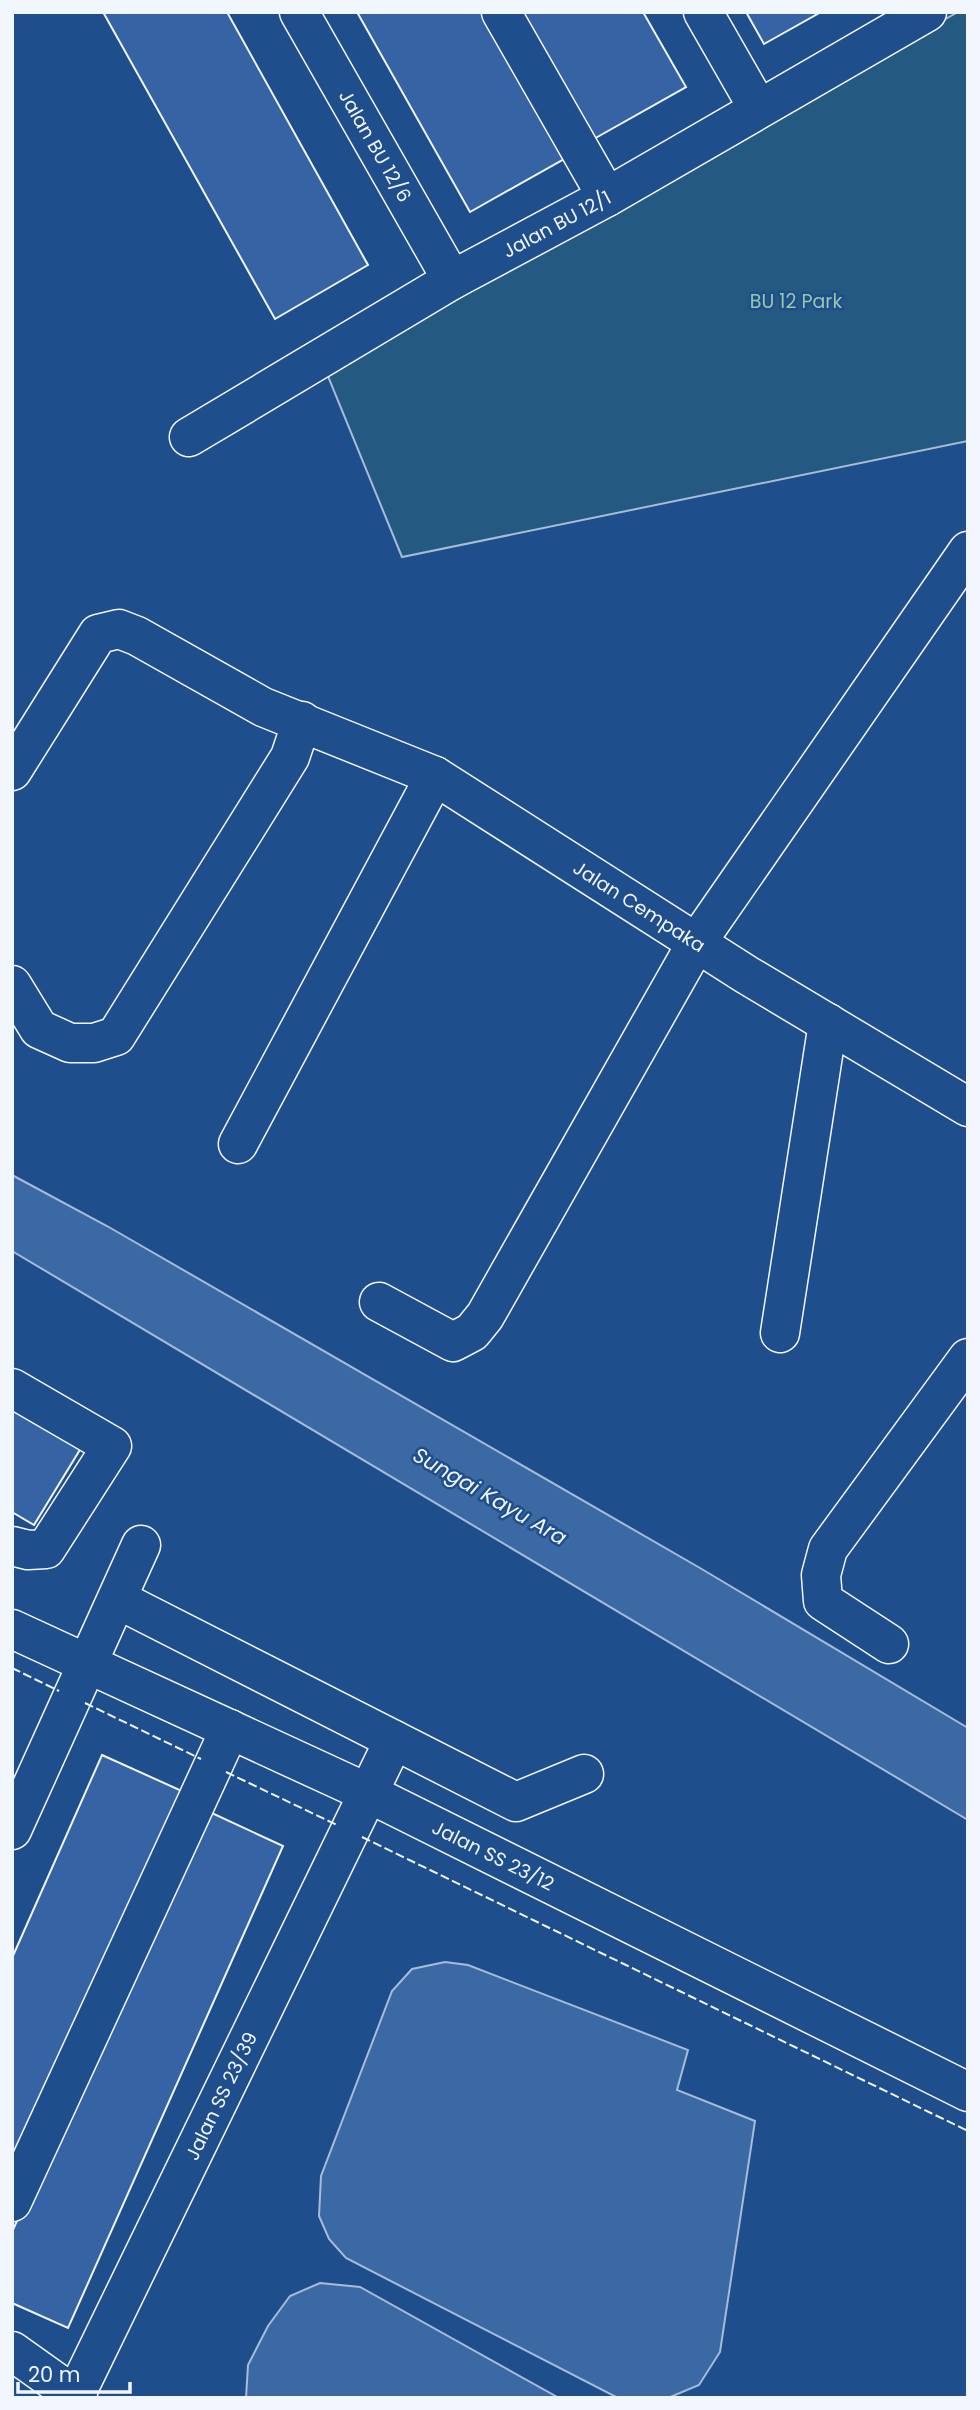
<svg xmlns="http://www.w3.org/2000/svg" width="980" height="2410" font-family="Poppins,sans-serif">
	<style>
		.green { fill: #245a82; stroke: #a8bbd7; stroke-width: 2 }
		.water { fill: #3b69a3; stroke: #a8bbd7; stroke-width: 2 }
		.building { fill: #3563a3; stroke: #f2f6ff; stroke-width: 2 }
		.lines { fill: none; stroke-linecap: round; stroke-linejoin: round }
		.minor-casing { stroke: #f2f6ff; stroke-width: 41 }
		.minor { stroke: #1f4e8c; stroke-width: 38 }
		.fence { stroke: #f2f6ff; stroke-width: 2; stroke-dasharray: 9 3.5; stroke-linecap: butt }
		.labels { text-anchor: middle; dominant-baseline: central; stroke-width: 5; stroke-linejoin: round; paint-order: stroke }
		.street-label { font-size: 19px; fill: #f2f6ff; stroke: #1f4e8c }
		.park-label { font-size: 19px; fill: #97c8a6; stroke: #1f4e8c }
		.water-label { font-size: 21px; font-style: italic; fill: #f2f6ff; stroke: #1f4e8c }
	</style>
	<rect width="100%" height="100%" fill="#1f4e8c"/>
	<path class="green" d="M958 12H968V441L402 557 325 369Z"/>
	<path class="water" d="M12 1175 107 1226 700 1568 968 1728V1820L12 1251Z
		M445 1962 468 1965 688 2050 677 2090 755 2121 720 2352 699 2385 668 2398H618L346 2258 329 2239 319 2216 321 2176 392 1991 412 1969Z
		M320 2283 360 2287 559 2398H246L248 2365 268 2326 290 2296Z"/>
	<path class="building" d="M103 12H227L368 265 275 319Z
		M357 12H481L564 159 470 212Z
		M520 12H643L686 87 592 140Z
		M746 12H821L764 44Z
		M12 1406 81 1448 34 1525 12 1512Z
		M102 1755 184 1792 12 2179V1958Z
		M201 1808 283 1846 68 2328 12 2303V2232Z"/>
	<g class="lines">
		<defs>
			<g id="minor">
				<path id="s1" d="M299 12 452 280"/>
				<path d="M501 12 607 197"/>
				<path d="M703 12 758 108"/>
				<path id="s2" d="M189 437 452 280 607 197 927 12"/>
				<path id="s3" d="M12 771 98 634 119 629 137 636 263 707 435 776 747 975 968 1107"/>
				<path d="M12 985 39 1029 70 1043H94L116 1036 290 757 302 721"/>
				<path d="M238 1144 435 776"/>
				<path d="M379 1302 453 1342 472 1332 485 1316 697 942 968 551"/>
				<path d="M780 1333 828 1023"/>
				<path d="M12 1388 112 1446 46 1549 28 1550 12 1546"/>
				<path d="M117 1599 516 1802 584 1774"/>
				<path id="s4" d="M12 1629 368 1793 968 2092"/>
				<path d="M889 1644 823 1601 821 1575 828 1549 968 1358"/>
				<path d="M12 1830 141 1545"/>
				<path d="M12 2202 230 1729"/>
				<path d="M12 2351 78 2398"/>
				<path id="s5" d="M74 2398 394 1740"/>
			</g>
		</defs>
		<use href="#minor" class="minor-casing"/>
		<use href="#minor" class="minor"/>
		<path class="fence" d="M12 1668 59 1691
			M85 1703 201 1759
			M226 1772 337 1825
			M362 1837 968 2131"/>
	</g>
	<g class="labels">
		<g class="street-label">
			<text stroke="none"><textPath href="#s1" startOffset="154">Jalan BU 12/6</textPath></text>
			<text stroke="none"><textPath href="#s2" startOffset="425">Jalan BU 12/1</textPath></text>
			<text stroke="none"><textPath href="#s3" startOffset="775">Jalan Cempaka</textPath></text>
			<text stroke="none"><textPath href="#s4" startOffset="532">Jalan SS 23/12</textPath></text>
			<text stroke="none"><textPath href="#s5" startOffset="336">Jalan SS 23/39</textPath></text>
		</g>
		<g class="park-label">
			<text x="796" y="301">BU 12 Park</text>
		</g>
		<g class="water-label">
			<text transform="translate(490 1496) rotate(30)">Sungai Kayu Ara</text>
		</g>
	</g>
	<rect width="980" height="2410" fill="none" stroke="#f2f6ff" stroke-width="28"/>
	<path d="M18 2382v10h112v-10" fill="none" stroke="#f2f6ff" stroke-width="3.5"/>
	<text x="28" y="2382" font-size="21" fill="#f2f6ff" stroke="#1f4e8c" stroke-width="5" paint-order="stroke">20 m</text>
</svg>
